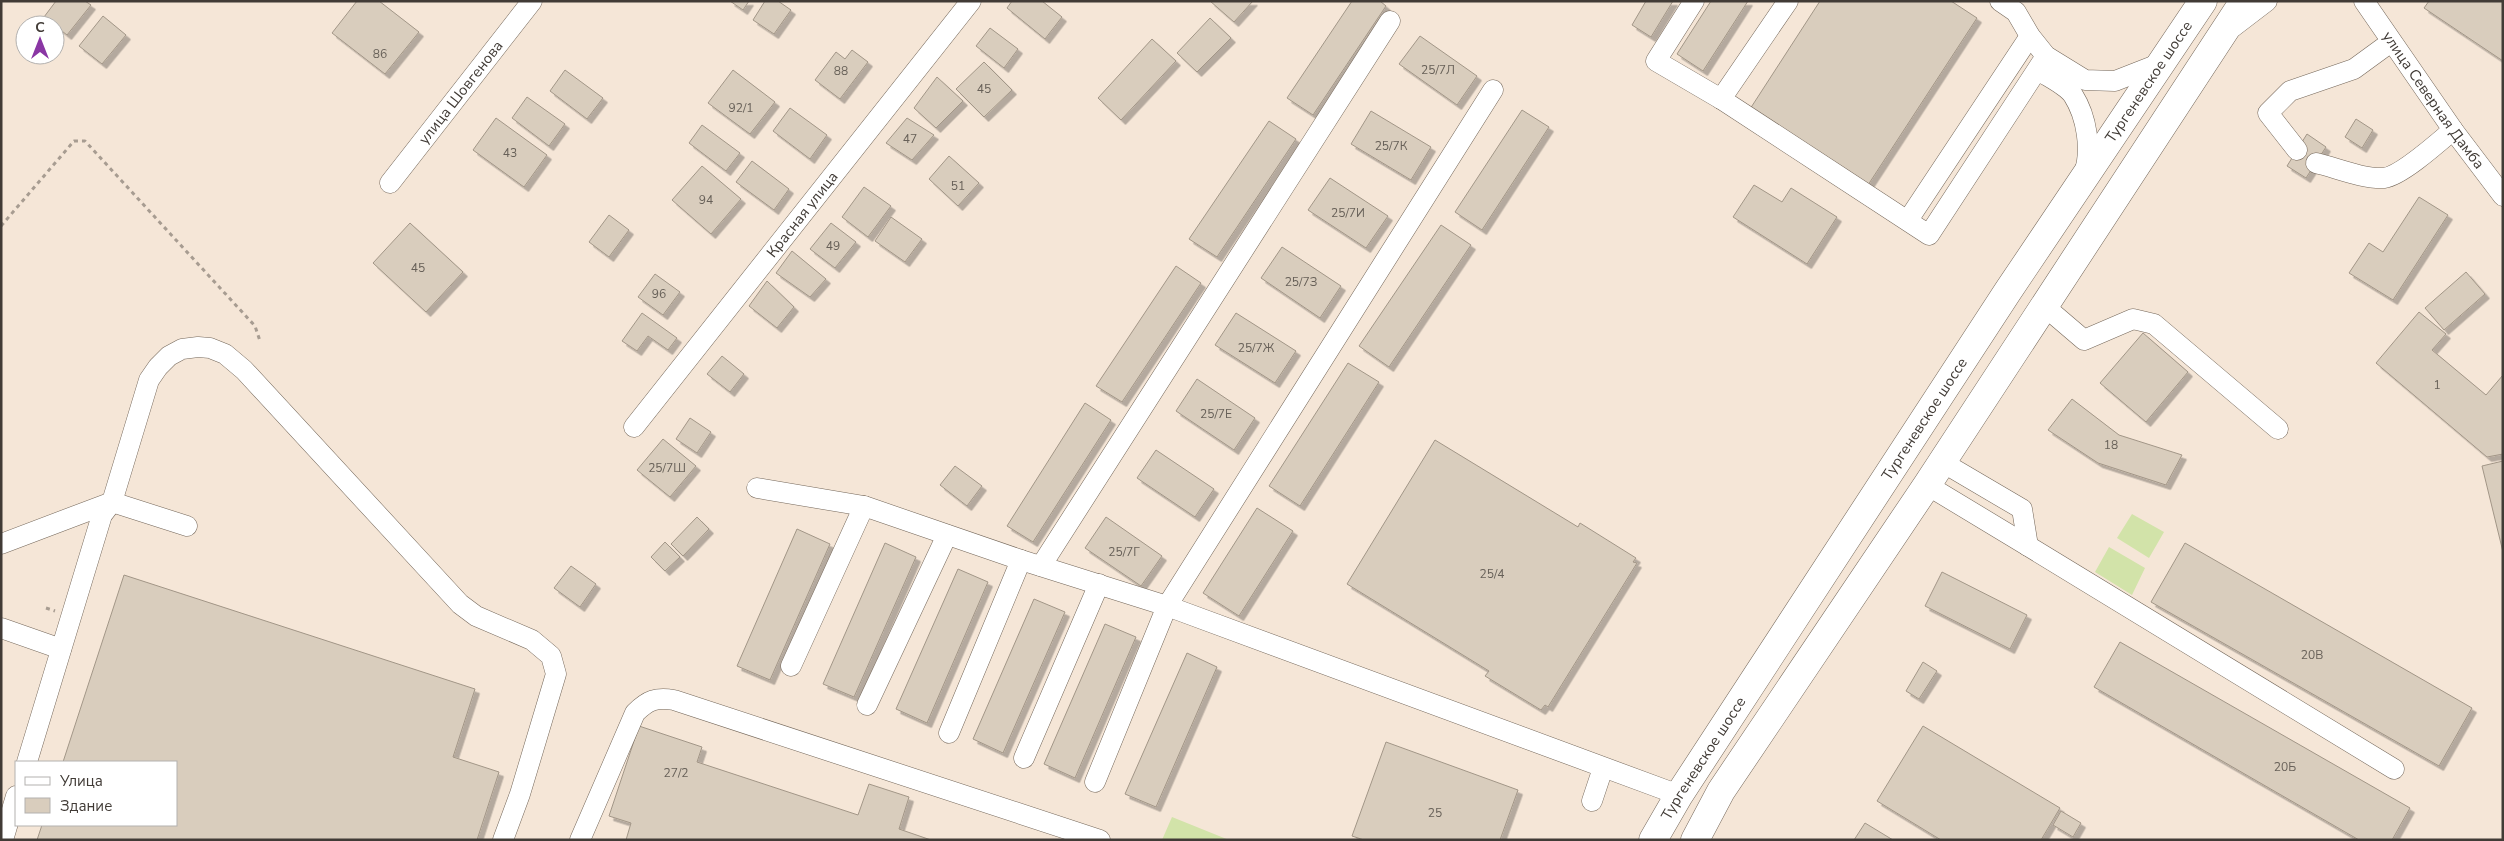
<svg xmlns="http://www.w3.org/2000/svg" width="2504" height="841" font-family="'Nunito Sans',sans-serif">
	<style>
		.green { fill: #d2e3a9 }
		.building { fill: #d9cdbd; stroke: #a29687; filter: url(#shadow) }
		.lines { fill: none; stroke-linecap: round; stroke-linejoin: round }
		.minor-casing { stroke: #74675a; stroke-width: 21 }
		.highway-casing { stroke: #74675a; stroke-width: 29 }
		.path { stroke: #a79c91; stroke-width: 3; stroke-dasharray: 4 4; stroke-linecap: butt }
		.minor { stroke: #fff; stroke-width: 20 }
		.highway { stroke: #fff; stroke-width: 28 }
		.labels { text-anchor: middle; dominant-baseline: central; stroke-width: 4; stroke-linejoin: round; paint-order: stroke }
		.number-label { font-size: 12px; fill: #676058 }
		.street-label { font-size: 15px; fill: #413b36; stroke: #fff }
	</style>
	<defs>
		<filter id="shadow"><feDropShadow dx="4.5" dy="4.5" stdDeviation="0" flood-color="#0004"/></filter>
	</defs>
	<rect width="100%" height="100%" fill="#f5e6d7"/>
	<path class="green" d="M2132 514 2164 532 2149 558 2117 538Z
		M2109 547 2145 568 2132 595 2095 572Z
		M1172 817 1229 840H1162Z"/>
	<path class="building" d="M56 1H85L91 5 67 35 44 17Z
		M357 1H379L419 32 385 74 332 33Z
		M730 1H749L743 10Z
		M765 1H778L791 10 774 34 753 20Z
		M1012 1H1042L1062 17 1045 39 1007 8Z
		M1210 1H1253L1234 22Z
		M1352 1H1380L1386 6 1313 115 1287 98Z
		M1646 1H1673L1651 37 1632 25Z
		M1711 1H1748L1703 71 1677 54Z
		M1820 1H1951L1977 18 1868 185 1750 109Z
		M2429 1H2503V61L2424 8Z
		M103 16 126 35 102 64 79 46Z
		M1210 18 1231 38 1197 72 1177 53Z
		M990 28 1018 49 1004 68 976 46Z
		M1420 36 1477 76 1457 105 1399 64Z
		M1152 39 1176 61 1121 120 1098 98Z
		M852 50 868 62 840 99 815 80 836 52 845 59Z
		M984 62 1012 90 984 117 956 89Z
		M565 70 603 98 587 119 550 91Z
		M733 70 775 102 750 134 708 103Z
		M937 77 963 101 936 128 914 108Z
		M527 97 565 124 549 146 512 118Z
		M790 108 827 135 810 159 773 131Z
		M1522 110 1549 127 1482 230 1455 212Z
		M1371 111 1431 147 1411 180 1351 144Z
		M496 118 547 155 524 187 473 150Z
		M907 118 934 135 912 160 886 143Z
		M2356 119 2373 130 2362 148 2345 137Z
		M1269 121 1296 139 1217 257 1189 239Z
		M702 125 740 153 726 171 689 143Z
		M2307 134 2326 147 2306 178 2287 166Z
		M949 156 979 183 958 206 929 179Z
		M752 161 789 189 774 210 736 182Z
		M702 166 741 199 711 234 672 200Z
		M1330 178 1388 216 1366 248 1308 210Z
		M1754 185 1782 202 1791 188 1837 217 1807 264 1733 217Z
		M864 187 891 206 868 237 842 217Z
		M2419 197 2448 215 2393 300 2349 273 2369 243 2383 252Z
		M609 215 629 230 609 257 589 242Z
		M891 217 922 239 905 262 875 241Z
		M410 223 463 272 426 312 373 263Z
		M831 223 856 242 835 268 810 249Z
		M1441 225 1471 245 1389 367 1359 346Z
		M1282 247 1341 286 1320 318 1261 278Z
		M792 251 826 279 810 297 776 273Z
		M1176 266 1201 283 1122 402 1096 386Z
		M2466 272 2485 294 2444 330 2425 308Z
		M655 274 680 292 663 315 638 297Z
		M767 281 794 307 777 328 749 306Z
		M2419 312 2446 334 2432 350 2486 395 2503 375V454L2487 457 2376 363Z
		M642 313 677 338 668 350 648 336 637 351 622 341Z
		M1236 313 1296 351 1275 383 1215 345Z
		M2143 333 2188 372 2146 422 2100 383Z
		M722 356 744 374 730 392 707 374Z
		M1348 363 1379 382 1300 506 1269 486Z
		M1197 379 1255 418 1234 450 1176 411Z
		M2072 399 2119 435 2182 455 2166 485 2098 463 2048 430Z
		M1085 403 1111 420 1033 542 1007 526Z
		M690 418 711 432 697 453 676 439Z
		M663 439 696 466 670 497 637 470Z
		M1435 440 1578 527 1580 523 1636 558 1633 562 1637 563 1548 707 1545 705 1541 710 1485 676 1489 671 1347 584Z
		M1156 450 1214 489 1195 517 1137 478Z
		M2503 461V552L2482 466Z
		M955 466 982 486 967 506 940 485Z
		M1257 508 1293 531 1239 616 1203 593Z
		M697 517 709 529 683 556 671 544Z
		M1106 517 1162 556 1141 586 1085 548Z
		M797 529 830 544 770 680 737 666Z
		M665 542 680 557 665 571 651 557Z
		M885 543 916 557 854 697 823 684Z
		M2185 543 2472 708 2439 766 2151 602Z
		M571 566 596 584 580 607 554 588Z
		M958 569 988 582 927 723 896 709Z
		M1942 572 2027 615 2010 649 1925 606Z
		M124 575 475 689 453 757 499 772 477 840H37L42 825H176V762H63Z
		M1034 599 1065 612 1003 753 973 739Z
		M1105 624 1136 637 1075 778 1044 764Z
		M2120 642 2410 808 2392 840H2359L2094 687Z
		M1187 653 1217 667 1156 807 1125 794Z
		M1923 662 1937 671 1919 699 1906 691Z
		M639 726 702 747 697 762 858 815 869 784 909 797 899 829 931 840H626L631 823 609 816Z
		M1923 726 2060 808 2041 840H1941L1877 801Z
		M1386 742 1518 790 1500 840H1364L1352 836Z
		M2061 811 2081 823 2073 837 2053 825Z
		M1865 823 1893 840H1854Z"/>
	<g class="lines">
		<defs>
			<g id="minor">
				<path d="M1694 1 1656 61 1721 99 1929 235 2046 56"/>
				<path d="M2000 1 2016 12 2030 36 2046 56 2085 80 2115 81 2161 63"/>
				<path id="s1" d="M2364 1 2453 130 2503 196"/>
				<path d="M2233 27 2267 1"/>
				<path d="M2038 70C2048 77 2066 85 2073 95 2087 117 2092 150 2084 174"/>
				<path d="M1721 99 1788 1"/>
				<path d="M2297 150 2268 113 2290 91 2354 69 2391 42"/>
				<path d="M2316 163C2337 168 2362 179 2384 178 2401 176 2439 142 2453 130"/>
				<path id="s2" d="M390 183 532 1"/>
				<path d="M1908 220 2030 36"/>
				<path d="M2043 305 2084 340 2133 319 2154 324 2278 429"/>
				<path id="s3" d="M634 427 971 1"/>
				<path d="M1942 462 2022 509 2028 546 2394 769"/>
				<path d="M1927 485 2028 546"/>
				<path d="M757 488 864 506 1021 560 1167 606 1679 795"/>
				<path d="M1 544 112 502 187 526"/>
				<path d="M1041 566 1390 21"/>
				<path d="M1 628 61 649"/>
				<path d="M791 666 864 506"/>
				<path d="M867 705 947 535"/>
				<path d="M949 733 1021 560"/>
				<path d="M1024 758 1099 584"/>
				<path d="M27 762 102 515 112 502 149 380 158 367 169 356 182 349 198 347 210 348 225 354 244 370 460 604 476 616 532 640 551 656 556 674 520 794 503 840"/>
				<path d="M1095 782 1167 606 1493 90"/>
				<path d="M1592 801 1603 768"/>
				<path d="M3 840 16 796"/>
				<path d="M580 840 635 713C648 700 656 697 674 700L1100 840"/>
			</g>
			<g id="highway">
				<path id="s4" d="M1653 840 1679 795 2008 291 2203 1"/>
				<path d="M1695 840 1721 791 1927 485 2244 1"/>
			</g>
		</defs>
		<use href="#minor" class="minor-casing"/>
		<use href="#highway" class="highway-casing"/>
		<path class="path" d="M1 226 74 141H85L255 326 260 341
			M46 608 55 611"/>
		<use href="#minor" class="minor"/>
		<use href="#highway" class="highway"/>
	</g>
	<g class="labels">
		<g class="number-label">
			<text x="380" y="54">86</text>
			<text x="1438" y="70">25/7Л</text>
			<text x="841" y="71">88</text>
			<text x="984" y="89">45</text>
			<text x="741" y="108">92/1</text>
			<text x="910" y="139">47</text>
			<text x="1391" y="146">25/7К</text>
			<text x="510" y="153">43</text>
			<text x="958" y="186">51</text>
			<text x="706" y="200">94</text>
			<text x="1348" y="213">25/7И</text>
			<text x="833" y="246">49</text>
			<text x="418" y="268">45</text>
			<text x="1301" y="282">25/7З</text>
			<text x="659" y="294">96</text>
			<text x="1256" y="348">25/7Ж</text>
			<text x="2437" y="385">1</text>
			<text x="1216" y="414">25/7Е</text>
			<text x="2111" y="445">18</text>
			<text x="667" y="468">25/7Ш</text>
			<text x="1124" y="552">25/7Г</text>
			<text x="1492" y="574">25/4</text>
			<text x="2312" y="655">20В</text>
			<text x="2285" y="767">20Б</text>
			<text x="676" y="773">27/2</text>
			<text x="1435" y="813">25</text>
		</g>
		<g class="street-label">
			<text stroke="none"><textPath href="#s4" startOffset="906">Тургеневское шоссе</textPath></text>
			<text stroke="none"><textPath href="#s2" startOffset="115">улица Шовгенова</textPath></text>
			<text stroke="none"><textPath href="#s1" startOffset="121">улица Северная Дамба</textPath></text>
			<text stroke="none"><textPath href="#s3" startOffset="271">Красная улица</textPath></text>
			<text stroke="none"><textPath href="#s4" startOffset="501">Тургеневское шоссе</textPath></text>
			<text stroke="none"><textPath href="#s4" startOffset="96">Тургеневское шоссе</textPath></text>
		</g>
	</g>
	<rect width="2504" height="841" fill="none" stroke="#413b36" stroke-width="5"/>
	<rect x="15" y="761" width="162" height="65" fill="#ffffff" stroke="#b3b1af"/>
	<rect x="25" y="777" width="25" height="8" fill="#ffffff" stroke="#b3b1af"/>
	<text x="60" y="786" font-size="15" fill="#413b36">Улица</text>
	<rect x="25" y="798" width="25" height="15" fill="#d9cdbd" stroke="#b3b1af"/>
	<text x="60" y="811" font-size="15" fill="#413b36">Здание</text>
	<g transform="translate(40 40)"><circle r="24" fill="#ffffff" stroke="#b3b1af"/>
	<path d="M0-4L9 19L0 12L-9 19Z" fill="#8a36a4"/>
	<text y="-8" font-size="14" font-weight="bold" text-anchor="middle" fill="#413b36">С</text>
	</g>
</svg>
